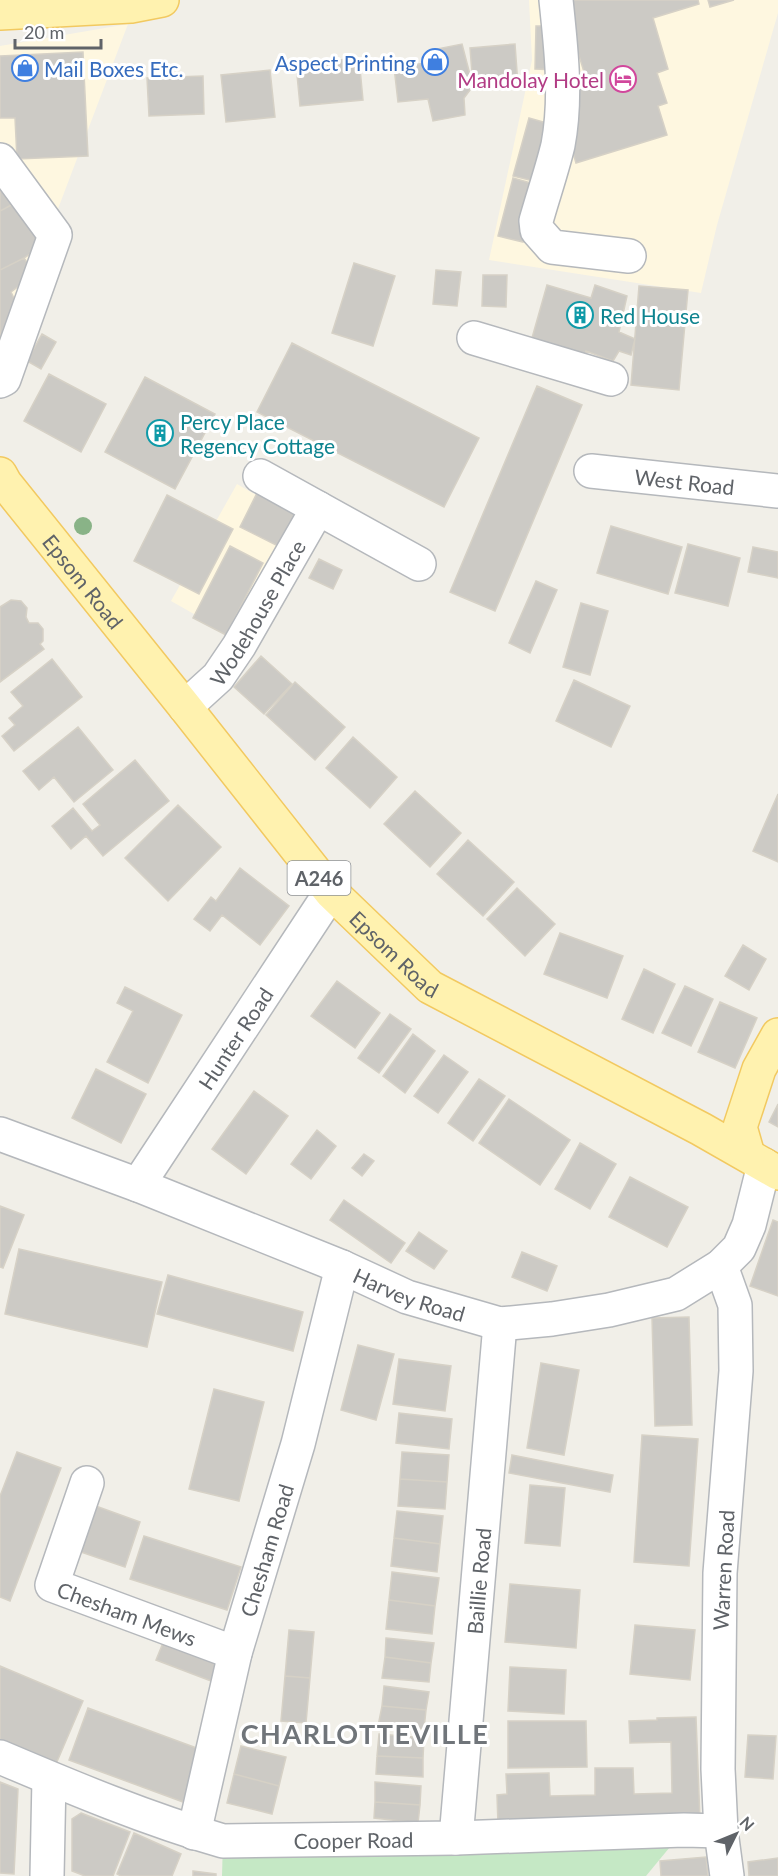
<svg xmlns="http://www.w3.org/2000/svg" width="778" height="1876" font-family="Lato,sans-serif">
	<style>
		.commercial { fill: #fef7e0 }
		.green { fill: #c5e8c5 }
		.building { fill: #cccac5; stroke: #d6d1c6; stroke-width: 1.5 }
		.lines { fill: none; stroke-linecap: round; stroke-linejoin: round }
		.minor-casing { stroke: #b5b8bc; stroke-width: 36 }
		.major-casing { stroke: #f2c960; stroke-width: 36 }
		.minor { stroke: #fff; stroke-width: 33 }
		.major { stroke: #fff2af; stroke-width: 33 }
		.tree { fill: #89b387 }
		.labels { text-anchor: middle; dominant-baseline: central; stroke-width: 6; stroke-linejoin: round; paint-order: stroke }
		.shield { fill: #fff; stroke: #8f9295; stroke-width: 1.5 }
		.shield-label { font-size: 20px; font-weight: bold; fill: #5f6368 }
		.shop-label { font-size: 21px; fill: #366cbe; stroke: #fff; text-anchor: end }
		.hotel-label { font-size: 21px; fill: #b23c85; stroke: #fff; text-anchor: end }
		.culture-label { font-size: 21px; fill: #0d838f; stroke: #fff; text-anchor: start }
		.street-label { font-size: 21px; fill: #5f6368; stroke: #fff }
		.district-label { font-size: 27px; font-weight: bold; letter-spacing: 1.5px; fill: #70757a; stroke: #fff }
	</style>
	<rect width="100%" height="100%" fill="#f1efe8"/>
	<path class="commercial" d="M529 0H778V13L717 225 701 293 489 260 532 60Z
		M128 24 0 362V46Z
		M237 484 298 519 231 635 171 601Z"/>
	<path class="green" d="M684 1830 646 1876H222L223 1841Z"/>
	<path class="building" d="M562 0H698L699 4 653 18 668 69 657 73 667 103 658 106 667 135 576 163 565 126 566 92 588 85Z
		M708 0H734L710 7Z
		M536 26H557L556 70 535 69Z
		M462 44 473 86 464 98 465 115 433 121 428 99 398 102 394 67 435 62 432 50Z
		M515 44 518 85 473 86 470 48Z
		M83 52 88 156 17 159 15 118H0V56Z
		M359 58 363 100 300 106 296 64Z
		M270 70 275 117 226 122 221 75Z
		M203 76 204 114 149 116 147 78Z
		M529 118 554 125 538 182 513 176Z
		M513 178 538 185 523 242 498 236Z
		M0 182 13 204 0 211Z
		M19 201 42 246 24 258 0 270V211Z
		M24 258 35 274 11 292 21 313 0 354V270Z
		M354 263 395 276 373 346 332 333Z
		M436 270 461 272 457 306 433 304Z
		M483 275H507L506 307 482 306Z
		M547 285 591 298 595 285 627 296 619 332 635 339 631 355 619 351 613 361 586 351 584 361 530 345Z
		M639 286 688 290 679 390 631 385Z
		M42 334 56 342 41 369 27 361Z
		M292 343 479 438 444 507 257 412Z
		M49 374 106 404 81 452 24 421Z
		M145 377 215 414 175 489 105 452Z
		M537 386 582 405 495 611 450 592Z
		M259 489 299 509 280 547 240 527Z
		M167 495 233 529 199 594 134 561Z
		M611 526 682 547 668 594 597 573Z
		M688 544 740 558 728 606 675 593Z
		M230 546 263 563 226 635 193 618Z
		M753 547 778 552V578L748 572Z
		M319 559 342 570 333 589 309 578Z
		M536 581 557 590 530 653 509 643Z
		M11 600 21 601 27 608 26 617 29 623H38L43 629V641L40 644 44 649 0 682V607Z
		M581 603 608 611 590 675 563 667Z
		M261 656 292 684 264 714 234 687Z
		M52 659 82 697 14 751 2 736 15 725 9 718 23 706 11 692Z
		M574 680 630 706 611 747 556 721Z
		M295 682 345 727 315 760 266 715Z
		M78 727 113 770 74 802 54 777 39 790 23 771Z
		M353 737 397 777 370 808 326 768Z
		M135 760 169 801 103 856 86 836 71 849 52 826 73 808 92 831 100 825 83 804Z
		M415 791 461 833 430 867 384 824Z
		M778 794V862L753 851Z
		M178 805 221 847 168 901 125 858Z
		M468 840 514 882 483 916 437 874Z
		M240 868 289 906 260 945 222 915 210 931 194 919 211 897 216 901Z
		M517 888 555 924 525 956 487 919Z
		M560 933 623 956 607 998 544 974Z
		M743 945 766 959 749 990 725 976Z
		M644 969 675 984 653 1033 622 1019Z
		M337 981 380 1013 355 1048 311 1016Z
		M685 986 713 999 691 1046 662 1033Z
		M125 987 182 1015 148 1083 107 1062 133 1011 117 1003Z
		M720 1002 757 1018 735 1068 698 1052Z
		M390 1014 411 1029 379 1073 358 1058Z
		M413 1034 435 1051 405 1093 383 1076Z
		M444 1055 468 1072 438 1113 414 1096Z
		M96 1069 146 1094 121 1143 72 1118Z
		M479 1079 505 1096 473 1141 448 1123Z
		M254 1091 288 1116 246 1174 212 1149Z
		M509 1099 570 1140 540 1185 479 1143Z
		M778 1104V1127L769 1122Z
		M317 1130 336 1146 311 1179 291 1164Z
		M580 1143 616 1164 590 1209 555 1189Z
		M364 1154 374 1161 362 1176 352 1168Z
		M630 1177 688 1207 667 1247 609 1217Z
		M344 1200 405 1243 391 1263 330 1220Z
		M0 1206 24 1215 3 1268 0 1267Z
		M773 1220 778 1222V1296L750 1286Z
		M419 1232 447 1251 434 1269 406 1251Z
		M19 1249 162 1282 147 1347 5 1314Z
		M522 1252 557 1266 547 1291 512 1277Z
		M168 1275 303 1312 293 1351 157 1314Z
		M689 1317 692 1425 655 1426 652 1318Z
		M358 1345 394 1354 376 1420 341 1410Z
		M399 1359 451 1366 445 1411 393 1404Z
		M541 1363 579 1370 564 1455 527 1448Z
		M214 1389 264 1402 239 1501 189 1489Z
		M399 1413 452 1419 449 1449 396 1443Z
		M642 1435 698 1439 689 1566 634 1562Z
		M17 1452 61 1468 10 1601 0 1597V1496Z
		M402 1452 449 1455 447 1482 400 1479Z
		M512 1455 613 1475 610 1492 509 1473Z
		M400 1479 447 1482 445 1509 398 1506Z
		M530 1485 565 1488 560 1546 525 1543Z
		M93 1505 140 1522 125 1567 78 1551Z
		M397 1511 443 1516 440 1544 394 1538Z
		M144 1536 241 1567 227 1610 130 1579Z
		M394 1538 440 1544 437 1572 391 1566Z
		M392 1572 439 1578 435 1606 389 1600Z
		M510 1584 580 1590 576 1648 505 1642Z
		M389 1600 435 1606 432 1634 386 1629Z
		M635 1625 695 1630 690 1680 630 1674Z
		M289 1630 314 1632 310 1678 285 1676Z
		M165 1638 219 1659 211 1681 156 1660Z
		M386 1638 434 1643 431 1663 385 1657Z
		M385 1657 431 1663 429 1682 382 1678Z
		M0 1666 83 1701 56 1764 0 1740Z
		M510 1667 566 1670 564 1714 508 1711Z
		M285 1676 310 1678 306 1723 281 1721Z
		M384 1686 429 1692 426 1710 382 1706Z
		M382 1706 426 1710 424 1729 378 1726Z
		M88 1708 202 1750 183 1802 69 1760Z
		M696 1717 700 1820 498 1825 497 1795 507 1794 506 1774 549 1773 550 1796 595 1795V1768H633L634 1794 672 1793 671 1742 630 1743 629 1721 657 1720V1718Z
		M508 1721H586L587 1767 508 1768Z
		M379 1734 424 1738 423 1758 377 1756Z
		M748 1735 776 1736 773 1779 745 1777Z
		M241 1746 286 1757 279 1786 234 1774Z
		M377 1756 423 1758V1777L376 1774Z
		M234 1774 279 1786 272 1814 227 1803Z
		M0 1782 18 1789 14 1874 0 1873Z
		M375 1782 421 1786 420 1805 375 1802Z
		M375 1802 420 1805 418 1823 374 1818Z
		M81 1813 130 1832 113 1876H85L72 1871V1819Z
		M134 1833 181 1854 172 1876H121L117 1874Z
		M706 1857 708 1876H661L660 1861Z
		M778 1858V1876H749L748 1862Z
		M193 1871 216 1874V1876H193Z"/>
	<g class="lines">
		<defs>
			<g id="minor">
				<path d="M556 0C561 48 567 97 558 145 552 170 543 196 536 221L537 230 552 247 629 256"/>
				<path d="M0 160 55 235 4 379 0 381"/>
				<path d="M474 338 611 379"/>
				<path id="s1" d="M591 471 778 491"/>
				<path d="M260 476 419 564"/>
				<path id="s2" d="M185 707 218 677 239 646 318 508"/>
				<path id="s3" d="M0 1134 138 1185 342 1267 407 1297 500 1324 552 1319 609 1310 676 1294 721 1266 739 1248 749 1225 764 1165"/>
				<path id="s4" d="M138 1185 331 892"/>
				<path d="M721 1266 735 1305 736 1371 720 1573 718 1769 721 1831 727 1876"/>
				<path id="s5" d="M87 1483 52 1585 235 1653"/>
				<path id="s6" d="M0 1757C73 1788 147 1819 223 1841L456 1838 684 1830 721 1831"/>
				<path id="s7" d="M194 1833 235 1653 298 1444 342 1267"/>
				<path id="s8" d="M456 1838 500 1324"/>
				<path d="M47 1876 49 1778"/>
			</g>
			<g id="major">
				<path d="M0 13 131 6 162 0"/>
				<path id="s9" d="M0 474 5 483 185 707 331 892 430 987 701 1129 778 1173"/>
				<path d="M748 1155 740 1127 759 1069 778 1035"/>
			</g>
		</defs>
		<use href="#minor" class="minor-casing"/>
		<use href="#major" class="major-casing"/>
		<use href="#minor" class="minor"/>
		<use href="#major" class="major"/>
	</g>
	<circle class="tree" cx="83" cy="526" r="9"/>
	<defs>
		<symbol id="shop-ring" viewBox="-11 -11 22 22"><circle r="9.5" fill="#fff" stroke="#3f7fe0" stroke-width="1.5"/><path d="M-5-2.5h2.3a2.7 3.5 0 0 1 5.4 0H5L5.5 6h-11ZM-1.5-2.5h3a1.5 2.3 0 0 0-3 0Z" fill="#3f7fe0"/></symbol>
		<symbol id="hotel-ring" viewBox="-11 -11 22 22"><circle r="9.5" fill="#fff" stroke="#d1479c" stroke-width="1.5"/><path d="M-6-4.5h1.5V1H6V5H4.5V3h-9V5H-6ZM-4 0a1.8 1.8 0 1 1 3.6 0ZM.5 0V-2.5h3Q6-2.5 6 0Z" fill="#d1479c"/></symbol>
		<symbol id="building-ring" viewBox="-11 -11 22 22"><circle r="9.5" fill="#fff" stroke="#0f9aa8" stroke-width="1.5"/><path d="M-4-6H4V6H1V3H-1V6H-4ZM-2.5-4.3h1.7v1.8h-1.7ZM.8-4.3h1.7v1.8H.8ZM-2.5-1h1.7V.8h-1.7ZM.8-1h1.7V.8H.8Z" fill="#0f9aa8"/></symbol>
	</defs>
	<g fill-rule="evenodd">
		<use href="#shop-ring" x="420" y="47" width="30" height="30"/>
		<use href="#shop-ring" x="10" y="53" width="30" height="30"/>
		<use href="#hotel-ring" x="608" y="64" width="30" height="30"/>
		<use href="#building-ring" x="565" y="300" width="30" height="30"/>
		<use href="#building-ring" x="145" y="418" width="30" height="30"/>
	</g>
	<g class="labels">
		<rect class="shield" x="287.5" y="861" width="63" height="34" rx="4.5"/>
		<g class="shield-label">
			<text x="319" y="878">A246</text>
		</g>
		<g class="shop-label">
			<text x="416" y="62">Aspect Printing</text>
			<text x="44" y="68" text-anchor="start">Mail Boxes Etc.</text>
		</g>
		<g class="hotel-label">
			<text x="604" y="79">Mandolay Hotel</text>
		</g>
		<g class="culture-label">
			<text x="600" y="315">Red House</text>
			<text x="180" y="421">Percy Place<tspan x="180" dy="24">Regency Cottage</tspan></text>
		</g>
		<g class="street-label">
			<text stroke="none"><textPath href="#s1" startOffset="94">West Road</textPath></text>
			<text stroke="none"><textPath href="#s9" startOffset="136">Epsom Road</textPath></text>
			<text stroke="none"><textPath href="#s2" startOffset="120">Wodehouse Place</textPath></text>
			<text stroke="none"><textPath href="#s9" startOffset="622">Epsom Road</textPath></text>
			<text stroke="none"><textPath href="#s4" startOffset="176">Hunter Road</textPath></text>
			<text stroke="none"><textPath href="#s3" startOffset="440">Harvey Road</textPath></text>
			<text stroke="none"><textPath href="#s7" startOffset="292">Chesham Road</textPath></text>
			<text transform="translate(723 1570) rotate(-87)">Warren Road</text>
			<text stroke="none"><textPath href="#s8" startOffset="258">Baillie Road</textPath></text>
			<text stroke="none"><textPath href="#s5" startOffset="188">Chesham Mews</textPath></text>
			<text stroke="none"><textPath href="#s6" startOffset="369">Cooper Road</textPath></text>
		</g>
		<g class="district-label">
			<text x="365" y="1733">CHARLOTTEVILLE</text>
		</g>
	</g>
	<g transform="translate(736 1834) rotate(47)" stroke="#ffffff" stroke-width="4.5" paint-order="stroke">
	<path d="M0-4.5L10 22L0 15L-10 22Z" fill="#5f6368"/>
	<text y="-9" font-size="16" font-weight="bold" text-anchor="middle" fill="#5f6368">N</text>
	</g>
	<path d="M15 39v9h86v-9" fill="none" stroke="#5f6368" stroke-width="3"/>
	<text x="24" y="39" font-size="18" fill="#5f6368" stroke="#ffffff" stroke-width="4.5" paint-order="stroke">20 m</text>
</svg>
